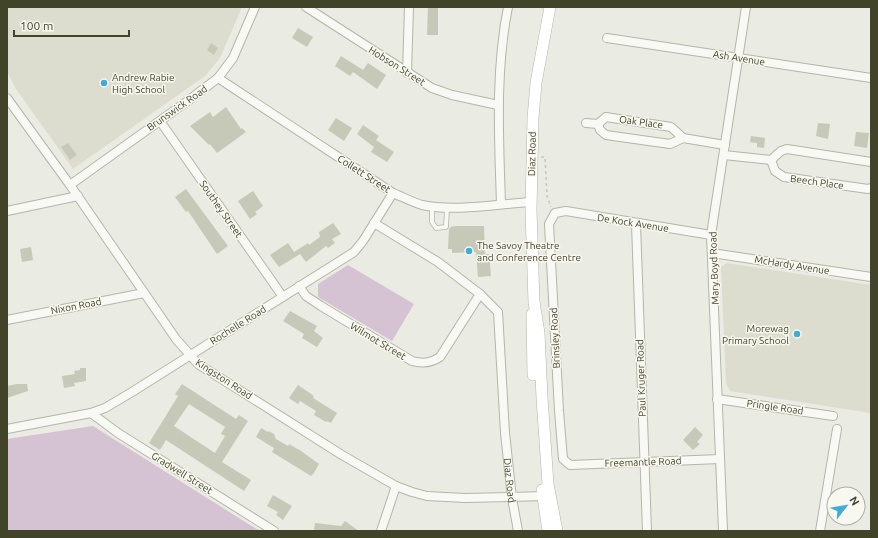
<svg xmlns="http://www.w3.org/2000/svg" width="878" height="538" font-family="Ubuntu,sans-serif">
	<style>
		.built { fill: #dcddcf }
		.green { fill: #d5c2d2 }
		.building { fill: #c7c9b8; fill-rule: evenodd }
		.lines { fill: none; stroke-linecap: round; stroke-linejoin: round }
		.lane-casing { stroke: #b4b6a7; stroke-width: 5.5 }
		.street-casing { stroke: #b4b6a7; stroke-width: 10 }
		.secondary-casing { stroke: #b4b6a7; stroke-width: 12 }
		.path { stroke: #c5c6bc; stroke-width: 1.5; stroke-dasharray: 3 3; stroke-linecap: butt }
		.lane { stroke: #f8f9f5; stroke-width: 4 }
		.street { stroke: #f8f9f5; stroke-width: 8 }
		.secondary { stroke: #fff; stroke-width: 11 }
		.poi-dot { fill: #41acd5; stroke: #f8f8f1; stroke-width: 1.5 }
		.labels { text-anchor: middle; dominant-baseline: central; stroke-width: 3; stroke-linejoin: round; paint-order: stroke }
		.street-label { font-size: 10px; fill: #424429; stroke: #f8f8f1 }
		.poi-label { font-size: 10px; fill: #424429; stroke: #f8f8f1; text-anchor: start }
	</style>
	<rect width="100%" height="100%" fill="#eaebe2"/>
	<path class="built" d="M7 7H242L220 58 205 76 73 169 16 89 7 72Z
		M727 263 871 285V413L730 391 726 383 721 267Z"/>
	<path class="green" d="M348 265 414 304 392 341 318 297V284Z
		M93 426 250 525 260 531H7V439Z"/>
	<path class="building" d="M428 7H438V35H427Z
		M298 28 313 37 307 47 292 38Z
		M211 43 218 48 214 55 207 50Z
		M341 56 363 70 368 63 386 75 377 89 353 72 350 76 335 66Z
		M226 107 241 129 242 128 246 132 217 153 210 144 209 145 190 126 210 112 213 117Z
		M336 118 352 128 344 141 328 130Z
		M818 123 830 124 828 139 816 136Z
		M363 125 379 136 376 140 394 152 387 162 371 152 374 147 357 134Z
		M856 132 869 133 867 148 854 146Z
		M751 136 765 138 764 148 757 147V143L750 142Z
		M68 143 77 155 70 160 61 147Z
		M186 189 228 246 217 254 188 211 186 212 175 197Z
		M253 191 263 206 255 212 257 214 250 219 238 201Z
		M333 223 341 234 332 239 335 243 328 248 326 246 306 262 300 254 279 267 270 255 288 243 294 252 308 243 309 245 320 237 319 232Z
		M456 226H484L485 254H489L491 276 478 277 476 252 452 253V249H448L449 229 451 227Z
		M31 247 33 260 22 262 20 249Z
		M290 311 317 326 314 331 323 338 317 347 302 338 304 334 283 321Z
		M80 368H86V381L74 383 75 386 64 388 62 376 75 374 74 371 80 370Z
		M17 384H27L28 391 7 398V386Z
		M182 384 236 419 239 415 248 421 222 462 251 480 244 491 166 440 160 450 149 443 178 396 175 394ZM189 404 225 427 221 434 225 436 215 453 174 426Z
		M298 385 314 396 313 398 337 413 331 423 327 421 326 422 314 415 316 411 300 401 298 404 289 398Z
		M695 427 703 435 697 442 700 444 693 450 683 440Z
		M261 428 268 432 269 431 274 434 276 439 288 446 289 444 301 451 319 464 314 473 311 476 272 452 274 448 256 437Z
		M273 495 292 506 283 520 276 515 278 512 267 506Z
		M345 521 359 531H314L315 523 341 526Z"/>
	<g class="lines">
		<defs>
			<path id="lane" d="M432 207V222L436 228 446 227 447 208"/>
			<g id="street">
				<path d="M306 7 432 88 452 95 498 105"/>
				<path d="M607 38 871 78"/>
				<path d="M407 73 409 7"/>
				<path d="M218 78 393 193C403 197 412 202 422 205 455 212 497 204 531 202"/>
				<path d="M7 98 70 185 176 339 198 364 342 455 396 486 412 492 427 496 465 498 547 496"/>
				<path d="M160 121 283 297"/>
				<path d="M586 123 598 124"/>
				<path d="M598 124 600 130 606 135 670 144 683 138 725 145"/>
				<path d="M598 124 606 117 671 127 683 138"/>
				<path d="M724 155 771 160"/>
				<path d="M771 160 775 171 784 177 868 189 871 188"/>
				<path d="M771 160 781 151 787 149 871 162"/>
				<path d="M70 185 189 100 218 78 233 58 255 7"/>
				<path d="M501 204C499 138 495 72 508 7"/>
				<path d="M7 211 78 196"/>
				<path id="s1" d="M374 223 438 262 480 294 498 312 505 433 512 498 518 531"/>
				<path d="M636 224 647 531"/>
				<path d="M711 235 566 211 555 213 549 224 559 411 563 459 570 465 720 459"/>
				<path d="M712 253 871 277"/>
				<path d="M299 286 306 296 321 306 412 361C423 364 431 363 440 357L480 294"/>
				<path d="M7 320 144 293"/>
				<path d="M717 399 833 416"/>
				<path d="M91 413 118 433 274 531"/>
				<path d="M7 429 91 413 105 408 132 392 354 252 363 241 393 193"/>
				<path d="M381 531 396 486"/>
				<path d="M723 531 711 235 746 7"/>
				<path d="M820 531 837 429"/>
			</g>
			<path id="secondary" d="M550 7 536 83 533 118 531 210 534 302 539 333 542 398 548 484 557 531
				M532 314 533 375
				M542 490 548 531"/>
		</defs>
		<use href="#lane" class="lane-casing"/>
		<use href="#street" class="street-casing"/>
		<use href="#secondary" class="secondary-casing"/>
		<path class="path" d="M541 157H545L547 196 551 207"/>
		<use href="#lane" class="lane"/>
		<use href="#street" class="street"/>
		<use href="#secondary" class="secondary"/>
	</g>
	<g class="poi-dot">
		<circle cx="104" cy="83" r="4"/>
		<circle cx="469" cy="251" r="4"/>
		<circle cx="797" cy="334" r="4"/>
	</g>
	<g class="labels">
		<g class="street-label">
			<text transform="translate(739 58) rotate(9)">Ash Avenue</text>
			<text transform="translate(397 66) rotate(32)">Hobson Street</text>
			<text transform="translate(177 108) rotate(-35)">Brunswick Road</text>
			<text transform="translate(641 122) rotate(8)">Oak Place</text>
			<text transform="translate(532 154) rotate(-89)">Diaz Road</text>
			<text transform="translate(364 174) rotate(33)">Collett Street</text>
			<text transform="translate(817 182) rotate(8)">Beech Place</text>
			<text transform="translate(221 209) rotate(55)">Southey Street</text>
			<text transform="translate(633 223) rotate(9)">De Kock Avenue</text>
			<text transform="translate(792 265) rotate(9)">McHardy Avenue</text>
			<text transform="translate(714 268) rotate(-92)">Mary Boyd Road</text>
			<text transform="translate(76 306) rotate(-11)">Nixon Road</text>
			<text transform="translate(238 325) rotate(-32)">Rochelle Road</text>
			<text transform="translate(555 338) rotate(-93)">Brinsley Road</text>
			<text transform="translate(378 341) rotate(31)">Wilmot Street</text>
			<text transform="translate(641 378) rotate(-92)">Paul Kruger Road</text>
			<text transform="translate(224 379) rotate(33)">Kingston Road</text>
			<text transform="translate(775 407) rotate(8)">Pringle Road</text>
			<text transform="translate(643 462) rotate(-2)">Freemantle Road</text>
			<text transform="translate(182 473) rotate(32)">Gradwell Street</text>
			<text stroke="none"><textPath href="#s1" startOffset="322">Diaz Road</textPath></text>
		</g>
		<g class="poi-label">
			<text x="112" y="77">Andrew Rabie<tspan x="112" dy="12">High School</tspan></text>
			<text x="477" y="245">The Savoy Theatre<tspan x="477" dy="12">and Conference Centre</tspan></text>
			<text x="789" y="328" text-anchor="end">Morewag<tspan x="789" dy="12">Primary School</tspan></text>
		</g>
	</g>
	<rect width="878" height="538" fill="none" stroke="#424429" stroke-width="16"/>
	<g transform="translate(846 506) rotate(59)"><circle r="19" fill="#f8f8f1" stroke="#afb0a1"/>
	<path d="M0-3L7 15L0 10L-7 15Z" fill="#41acd5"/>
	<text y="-6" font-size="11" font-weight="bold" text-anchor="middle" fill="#424429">N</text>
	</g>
	<path d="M14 30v6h115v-6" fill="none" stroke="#424429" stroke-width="2"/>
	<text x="20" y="30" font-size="12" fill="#424429" stroke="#f8f8f1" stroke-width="3" paint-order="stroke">100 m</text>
</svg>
